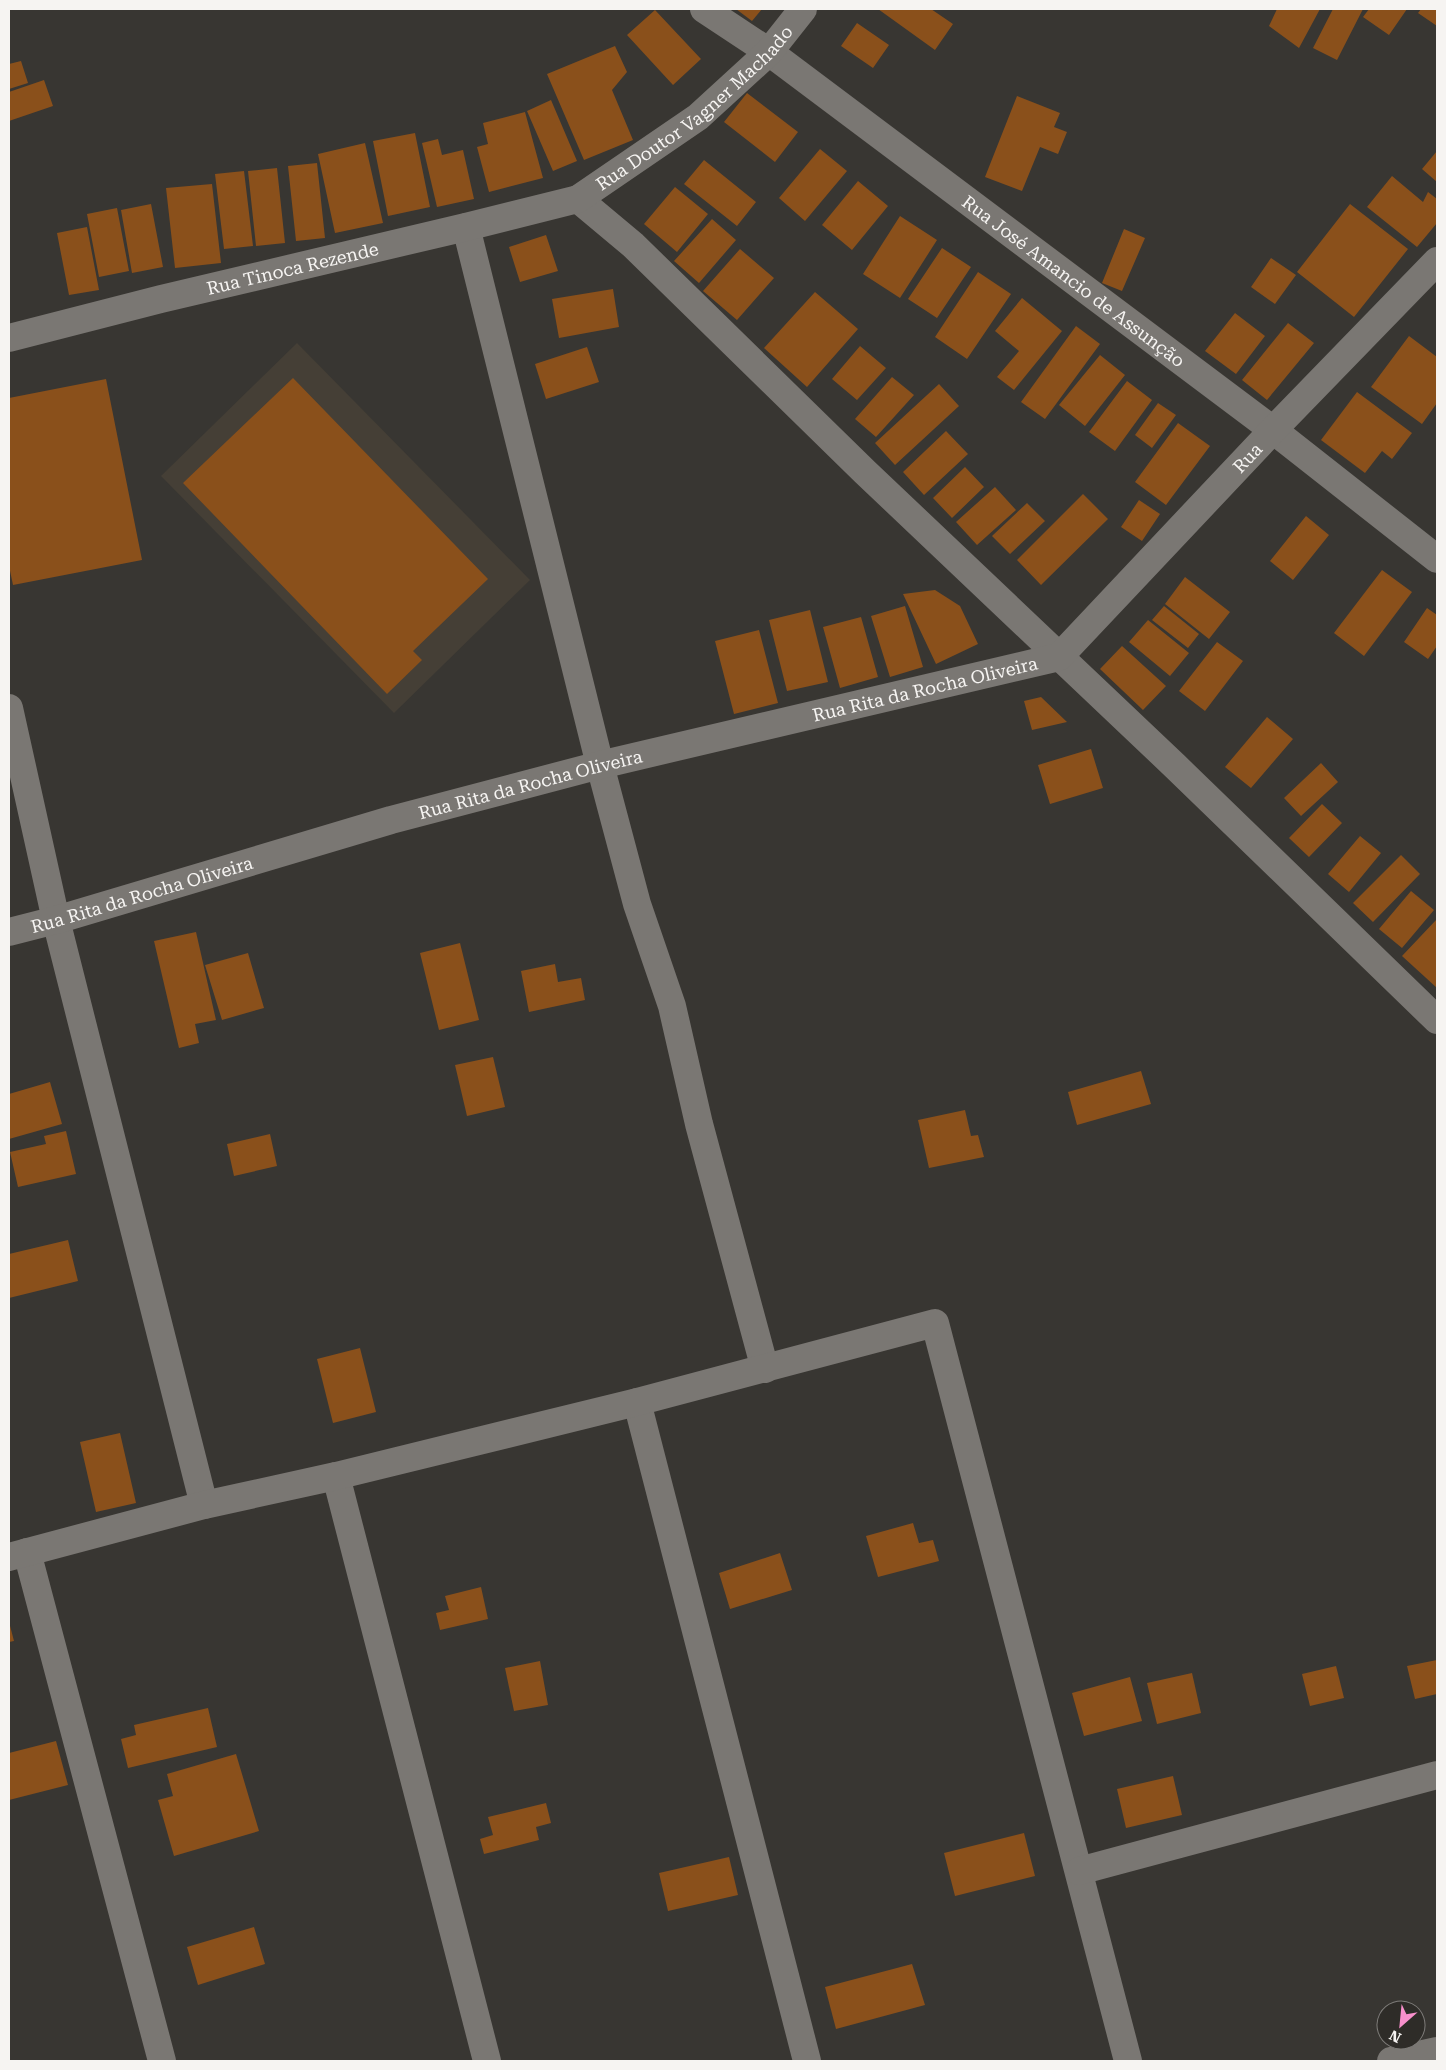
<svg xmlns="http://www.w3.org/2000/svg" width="1446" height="2070" font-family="'Roboto Serif',serif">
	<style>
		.built { fill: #453f36 }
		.building { fill: #8a501b }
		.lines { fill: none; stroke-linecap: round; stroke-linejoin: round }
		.street { stroke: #7a7773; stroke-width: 28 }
		.labels { text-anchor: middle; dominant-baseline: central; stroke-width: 4; stroke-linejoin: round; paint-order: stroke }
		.street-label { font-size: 18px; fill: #f6f4f2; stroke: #2e2c28 }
	</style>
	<rect width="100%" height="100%" fill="#383632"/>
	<path class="built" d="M297 343 530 580 394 713 161 476Z"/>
	<path class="building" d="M736 9H762L752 21Z
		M878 9H931L953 24 935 50Z
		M1277 9H1320L1299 48 1269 26Z
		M1333 9H1363L1337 60 1313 48Z
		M1369 9H1407L1389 35 1363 17Z
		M1421 9H1437V26L1418 13Z
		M655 10 701 59 673 85 627 35Z
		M857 23 889 45 873 68 841 46Z
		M615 46 627 72 612 90 633 140 584 160 547 74Z
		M21 61 28 83 9 89V64Z
		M44 80 53 106 9 121V92Z
		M747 93 798 132 775 162 724 122Z
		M1017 96 1060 113 1054 127 1067 132 1058 154 1040 147 1022 191 985 177Z
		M551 100 577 161 553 171 527 111Z
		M525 112 543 178 489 192 477 147 488 144 483 123Z
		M415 133 430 207 388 216 373 141Z
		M438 139 442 155 463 150 474 199 437 207 422 143Z
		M365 143 383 223 335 233 318 154Z
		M820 149 847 171 805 221 779 198Z
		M1437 151V182L1422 169Z
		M704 160 756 202 737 226 684 184Z
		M317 163 325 238 296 241 288 166Z
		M277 168 285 243 256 246 248 171Z
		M244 171 253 246 224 249 215 174Z
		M1392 176 1423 202 1428 192 1437 199V223L1417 247 1367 207Z
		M858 181 888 206 852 250 822 225Z
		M212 184 221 263 175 268 166 188Z
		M675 187 708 214 677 252 644 224Z
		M151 204 163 267 132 273 121 210Z
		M1350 204 1408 249 1354 317 1297 272Z
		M117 208 129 271 99 277 87 214Z
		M900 216 937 240 900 298 863 274Z
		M712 219 736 240 699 283 674 261Z
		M87 227 99 290 69 295 57 233Z
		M1124 229 1145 238 1122 291 1102 283Z
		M546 235 558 271 520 282 509 247Z
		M942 248 971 267 937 318 908 299Z
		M740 249 774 278 737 320 703 291Z
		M1271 258 1296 275 1275 304 1251 287Z
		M978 272 1011 294 967 359 935 337Z
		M613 289 619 327 559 338 552 299Z
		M815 292 858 329 807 387 764 348Z
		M1022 298 1062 331 1014 390 997 377 1019 351 995 331Z
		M1235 313 1265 336 1236 374 1205 351Z
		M1288 323 1314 343 1267 400 1242 380Z
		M1076 326 1100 344 1045 419 1021 402Z
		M1409 336 1437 357V403L1422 424 1371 387Z
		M860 346 886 368 857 400 832 379Z
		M587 347 599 382 546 399 535 364Z
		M1100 355 1125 375 1085 426 1059 405Z
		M892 377 914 395 876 437 855 419Z
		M293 378 488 579 413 651 422 660 387 694 183 483Z
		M106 379 142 560 13 585 9 566V398Z
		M1127 381 1152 400 1115 451 1089 432Z
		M939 384 959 406 895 465 875 443Z
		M1357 392 1412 433 1392 459 1382 451 1365 473 1321 440Z
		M1158 403 1176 415 1152 448 1135 435Z
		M1178 423 1210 446 1166 505 1135 482Z
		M946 431 968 454 924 495 903 472Z
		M965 467 984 487 952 518 933 498Z
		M995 487 1016 510 977 545 956 522Z
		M1083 494 1108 519 1041 585 1017 560Z
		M1139 500 1160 514 1142 541 1121 527Z
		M1027 503 1045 521 1010 554 992 536Z
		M1306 516 1329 535 1293 580 1270 561Z
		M1382 570 1412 592 1364 656 1334 633Z
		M1185 577 1230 612 1209 639 1165 604Z
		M935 590 960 606 978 644 936 664 903 594Z
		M905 606 923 667 890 677 871 616Z
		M1164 606 1199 634 1188 648 1152 620Z
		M1427 608 1437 615V646L1428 659 1404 642Z
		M810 610 828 682 787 691 769 620Z
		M861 617 878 677 840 688 823 627Z
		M1148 620 1189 653 1170 676 1129 642Z
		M759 630 778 703 734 714 715 641Z
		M1217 642 1243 661 1205 711 1179 691Z
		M1122 646 1166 686 1143 710 1100 669Z
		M1041 697 1067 722 1032 730 1024 701Z
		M1267 717 1293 739 1251 788 1225 767Z
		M1091 749 1103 788 1050 804 1038 765Z
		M1321 763 1338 782 1301 816 1284 798Z
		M1322 804 1342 823 1309 857 1289 838Z
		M1360 836 1381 853 1349 892 1328 874Z
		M1401 855 1420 874 1373 922 1353 903Z
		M1411 891 1434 910 1402 948 1379 929Z
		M1437 919V988L1402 956Z
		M196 932 216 1020 195 1024 199 1043 179 1048 154 941Z
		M460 943 479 1020 439 1030 420 953Z
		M248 953 264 1008 222 1020 205 965Z
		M555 964 558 982 581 978 585 1000 529 1012 521 971Z
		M493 1057 505 1107 467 1116 455 1065Z
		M1141 1071 1151 1104 1077 1125 1068 1092Z
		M50 1082 62 1124 9 1139V1094Z
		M965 1110 971 1136 978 1135 984 1157 929 1168 918 1120Z
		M66 1131 76 1174 18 1187 10 1152 46 1144 44 1136Z
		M270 1134 277 1166 234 1176 227 1144Z
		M68 1240 78 1281 9 1298V1254Z
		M360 1348 376 1412 333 1423 317 1359Z
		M120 1433 136 1503 96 1512 80 1442Z
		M913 1523 919 1543 933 1540 939 1561 878 1577 866 1536Z
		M780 1553 792 1590 730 1609 719 1573Z
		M481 1587 488 1619 440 1630 436 1613 449 1610 445 1596Z
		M9 1622 14 1641 9 1642Z
		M1437 1660V1694L1415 1699 1407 1666Z
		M540 1661 548 1705 514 1711 505 1668Z
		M1336 1666 1344 1698 1310 1706 1302 1674Z
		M1192 1673 1201 1713 1157 1724 1147 1683Z
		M1130 1677 1142 1721 1084 1736 1072 1693Z
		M208 1708 217 1747 128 1768 121 1739 136 1735 134 1725Z
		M56 1741 68 1785 9 1800V1753Z
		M236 1754 259 1831 174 1856 158 1800 173 1796 167 1774Z
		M1173 1776 1182 1815 1126 1828 1117 1789Z
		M546 1803 551 1823 536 1827 539 1840 484 1854 480 1839 493 1835 488 1817Z
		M1024 1833 1035 1876 955 1896 944 1853Z
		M729 1857 738 1895 668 1911 659 1873Z
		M254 1927 265 1964 198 1985 187 1947Z
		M912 1964 925 2005 836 2029 825 1987Z"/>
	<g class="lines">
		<g class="street">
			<path id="s1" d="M704 9 769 52 1273 430 1437 559"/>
			<path d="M578 199 633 245 865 472 1175 766 1437 1020"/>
			<path d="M466 227 600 765 637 904 672 1006 699 1124 765 1369"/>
			<path id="s2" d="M9 338 161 299 466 227 578 199 698 117 769 52 803 9"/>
			<path d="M9 708 56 920 204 1505"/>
			<path id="s3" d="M9 932 56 920 391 820 600 765 1059 657 1273 430 1437 261"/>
			<path d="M637 1402 807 2061"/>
			<path d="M336 1476 487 2061"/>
			<path d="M27 1552 162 2061"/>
			<path d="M9 1557 204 1505 336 1476 637 1402 935 1323 1128 2061"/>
			<path d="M1079 1871 1437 1775"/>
			<path d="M1391 2061 1437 2051"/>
		</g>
	</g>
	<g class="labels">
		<g class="street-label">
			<text stroke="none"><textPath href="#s2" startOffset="734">Rua Doutor Vagner Machado</textPath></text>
			<text stroke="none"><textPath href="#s2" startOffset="292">Rua Tinoca Rezende</textPath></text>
			<text stroke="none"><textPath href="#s1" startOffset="459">Rua José Amancio de Assunção</textPath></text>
			<text stroke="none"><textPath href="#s3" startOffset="1360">Rua</textPath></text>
			<text stroke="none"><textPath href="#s3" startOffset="948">Rua Rita da Rocha Oliveira</textPath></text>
			<text stroke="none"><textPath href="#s3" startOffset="542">Rua Rita da Rocha Oliveira</textPath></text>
			<text stroke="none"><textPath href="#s3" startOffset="138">Rua Rita da Rocha Oliveira</textPath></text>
		</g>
	</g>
	<rect width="1446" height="2070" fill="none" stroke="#f6f4f2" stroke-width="20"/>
	<g transform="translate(1401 2025) rotate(207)"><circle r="24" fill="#2e2c28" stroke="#7e7c79"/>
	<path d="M0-4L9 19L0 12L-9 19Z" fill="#f890cc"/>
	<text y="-8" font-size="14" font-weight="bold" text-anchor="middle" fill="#f6f4f2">N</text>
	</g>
</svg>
